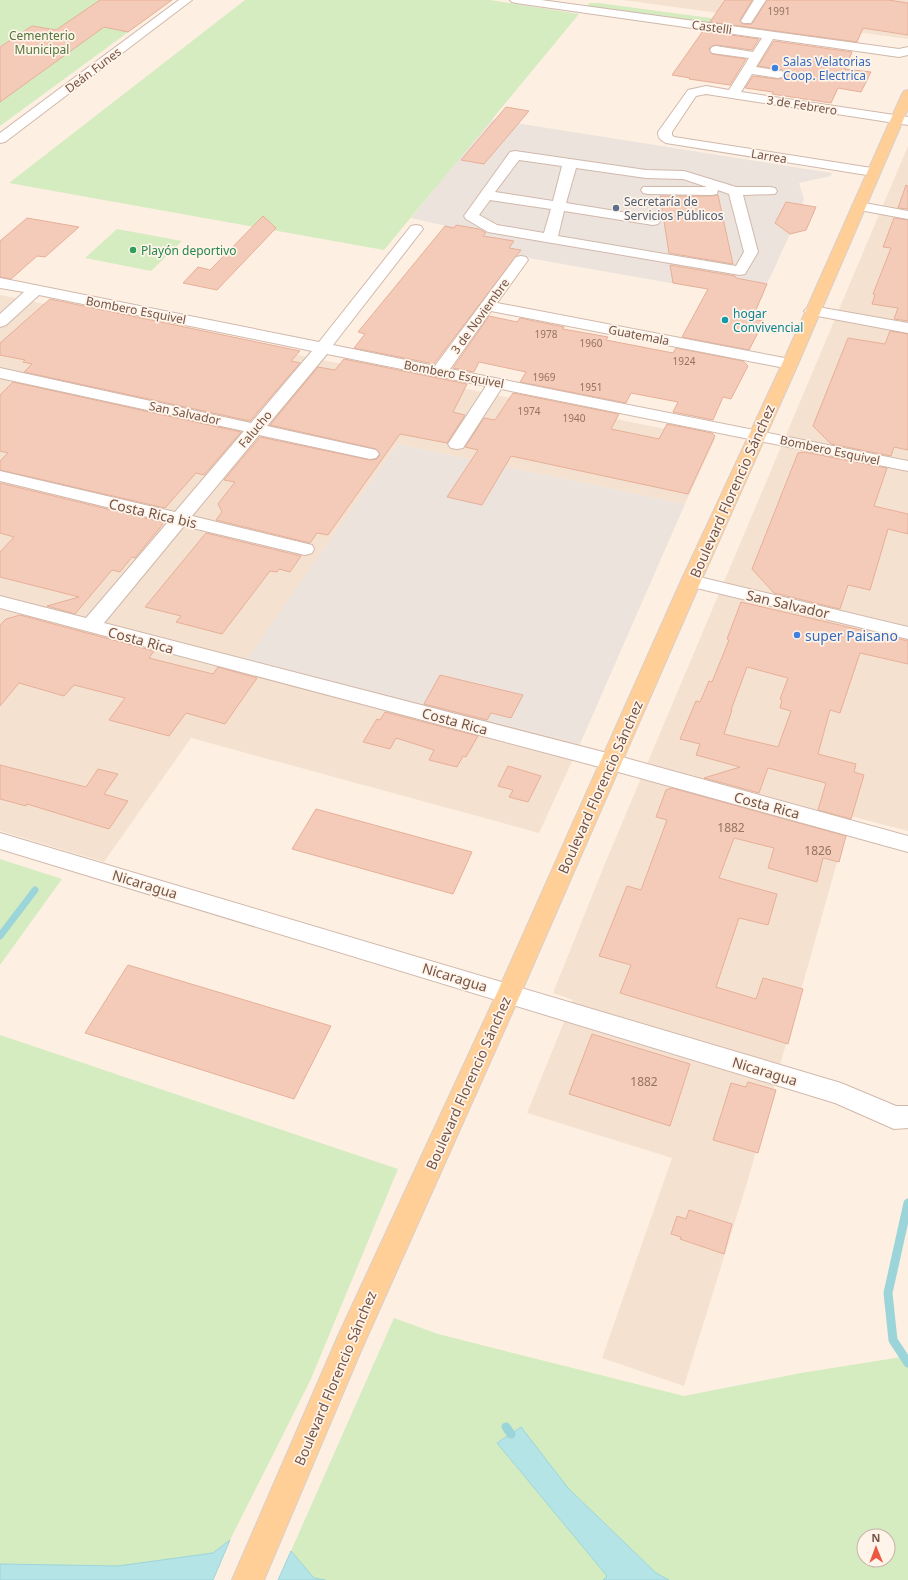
<svg xmlns="http://www.w3.org/2000/svg" width="908" height="1580" font-family="'Noto Sans',sans-serif">
	<style>
		.residential { fill: #f5e1d0 }
		.industrial { fill: #ece3dd }
		.green { fill: #d5ebc0; fill-rule: evenodd }
		.water { fill: #b5e4e7; stroke: #9bd5da }
		.lines { fill: none; stroke-linecap: round; stroke-linejoin: round }
		.stream-far1 { stroke: #9bd5da; stroke-width: 7 }
		.stream { stroke: #9bd5da; stroke-width: 9 }
		.building { fill: #f4cbb8; stroke: #e7af98; fill-rule: evenodd }
		.minor-casing { stroke: #d1b8ab; stroke-width: 2 }
		.major-casing { stroke: #d9cfcb; stroke-width: 2 }
		.minor { fill: #fff; fill-rule: evenodd }
		.major { fill: #ffcf97; fill-rule: evenodd }
		.shop-dot { fill: #3f7fe0; stroke: #fff4e9; stroke-width: 1.5 }
		.service-dot { fill: #5c6f8a; stroke: #fff4e9; stroke-width: 1.5 }
		.leisure-dot { fill: #2e9e5b; stroke: #fff4e9; stroke-width: 1.5 }
		.culture-dot { fill: #0f9aa8; stroke: #fff4e9; stroke-width: 1.5 }
		.labels { text-anchor: middle; dominant-baseline: central; stroke-width: 3.5; stroke-linejoin: round; paint-order: stroke }
		.far-number-label { font-size: 10px; fill: #967263 }
		.far-street-label { font-size: 12px; fill: #765447; stroke: #fff4e9 }
		.far-park-label { font-size: 12px; fill: #52763c; stroke: #fff4e9 }
		.far-shop-label { font-size: 12px; fill: #366cbe; stroke: #fff4e9; text-anchor: start }
		.far-service-label { font-size: 12px; fill: #4e5e75; stroke: #fff4e9; text-anchor: start }
		.far-leisure-label { font-size: 12px; fill: #27864d; stroke: #fff4e9; text-anchor: start }
		.far-culture-label { font-size: 12px; fill: #0d838f; stroke: #fff4e9; text-anchor: start }
		.number-label { font-size: 12px; fill: #967263 }
		.street-label { font-size: 14px; fill: #765447; stroke: #fff4e9 }
		.shop-label { font-size: 14px; fill: #366cbe; stroke: #fff4e9; text-anchor: start }
	</style>
	<rect width="100%" height="100%" fill="#fdf0e2"/>
	<path class="residential" d="M623 0H908V39Z
		M908 146V831L850 816 747 1183 684 1386 602 1358 672 1158 527 1113 573 1000 553 993 606 861Z
		M0 295 715 439 685 504 397 444 248 659 580 744 539 833 191 738 104 862 0 831Z"/>
	<path class="industrial" d="M491 119 832 173 831 176 799 183 804 199 802 205 809 206 815 211 806 230 790 234 767 284 762 299 471 248 481 234 411 218Z
		M397 444 685 504 580 744 247 659Z"/>
	<path class="green" d="M0 0H172L0 126Z
		M245 0H490L579 14 384 250 9 183Z
		M590 3H598L733 21 728 27 589 7 588 4Z
		M742 23 851 38 857 40V42L855 43 738 29Z
		M117 229 182 241 151 271 85 258Z
		M0 859 62 879 0 965Z
		M0 1035 398 1169 310 1381 230 1540 213 1553 118 1566 0 1564Z
		M394 1318 438 1334 684 1396 801 1373 908 1356V1580H669L656 1573 568 1488 521 1427 497 1443 607 1576 603 1580H325L314 1578 291 1551ZM864 1536H888V1560H864Z"/>
	<path class="water" d="M521 1427 568 1488 656 1573 669 1580H603L607 1576 497 1443Z
		M230 1540 213 1580H0V1564L118 1566 213 1553Z
		M291 1551 314 1578 325 1580H278Z"/>
	<g class="lines">
		<path class="stream-far1" d="M0 936 35 890"/>
		<path class="stream" d="M908 1203 888 1293 893 1340 908 1363
			M506 1427 511 1434"/>
	</g>
	<path class="building" d="M100 0H172L128 32 104 27 0 102V47L32 26 56 30Z
		M725 0H752L740 20 743 24H752L767 0H889L908 3V35L863 28 857 42 710 22Z
		M703 31 759 39 752 50 716 45 712 46 709 49 712 54 746 59 730 85 689 79 690 78 672 75Z
		M774 41 852 52 845 69 871 72 861 92 838 88 831 103 772 94 773 92 745 88 753 76 778 79 782 78 785 75 782 70 758 66Z
		M506 107 529 111 484 164 461 160Z
		M906 185 908 186V209L898 208Z
		M718 195 733 264 669 253 660 196H712Z
		M786 202 816 207 806 230 790 234 775 223Z
		M263 216 276 228 217 290 183 283 198 267 210 270Z
		M27 218 79 227 45 257 37 256 11 279 0 277V241Z
		M894 218 908 220V321L894 319 898 308 872 304 875 295 873 294 891 248 883 247Z
		M456 225 479 229 486 233 483 236 514 241 509 248 521 250 434 364 354 348 365 334 358 332 445 226 454 228Z
		M670 265 735 276 736 278 767 284 752 319 764 321 749 350 682 337 708 289 673 283Z
		M50 299 300 351 291 361 300 363 250 421 24 372 32 364 23 362 25 360 0 355V343Z
		M489 316 517 322 520 318 564 327 563 329 608 337 606 340 673 353 676 348 743 361 748 366 731 399 723 397 713 420 673 412 678 402 631 393 626 403 520 382 526 372 479 362 474 372 453 368Z
		M890 331 908 334V450L894 447 891 456 831 444 813 426 848 338 885 344Z
		M344 359 467 384 453 412 465 415 447 443 400 434 328 535 317 533 310 543 216 520 222 512 218 504 235 482 224 480 260 437 370 460 377 459 380 454 376 449 270 425 318 367 335 370Z
		M13 382 241 432 204 475 196 473 165 508 0 470V461L8 453 0 451V395Z
		M513 393 619 414 611 429 659 439 667 424 712 433 715 436 688 494 511 456 482 505 447 497 478 450 465 447 484 418 495 420Z
		M804 452 887 468 874 506 908 514V534L888 529 870 590 848 585 840 609 774 593 752 569 798 453Z
		M0 483 161 522 163 524 135 558 132 557 120 572 112 570 75 614 47 606 79 597 0 577V552L14 537 0 533Z
		M206 533 301 556 290 572 279 569 277 572 270 571 222 634 176 622 181 616 145 607Z
		M741 602 908 641V664L860 653 840 713 830 710 818 754 856 764 854 772 864 775 851 819 818 810 826 783 768 768 759 793 704 778 740 767 696 755 700 744 680 739 696 701 700 702 709 681 712 682 729 640 727 639ZM747 667 788 678 780 699 782 700 780 708 791 711 778 747 724 734 732 710H731Z
		M20 615 154 651 149 658 213 674 218 667 257 678 225 724 186 713 169 736 109 720 125 698 74 685 64 696 19 683 0 706V625L6 619Z
		M440 675 523 695 511 718 491 713 487 720 424 704Z
		M385 712 478 736 466 757 463 756 457 767 429 760 434 750 396 738 390 749 363 742 377 719 380 720Z
		M0 765 86 787 98 769 118 774 104 794 128 801 109 829 27 804 26 806 0 799Z
		M508 766 541 776 528 802 509 797 513 790 498 786Z
		M672 788 846 836 839 862 823 858 817 882 768 868 774 848 734 838 719 878 777 894 768 925 739 918 716 987 756 999 763 978 803 989 788 1044 620 993 631 965 599 956 627 886 641 890 667 820 656 817 666 790Z
		M316 809 472 852 453 894 292 849Z
		M128 965 331 1026 294 1099 85 1033Z
		M592 1034 690 1064 670 1126 569 1094Z
		M748 1082 776 1090 758 1153 713 1140 731 1083 746 1087Z
		M689 1210 732 1224 724 1254 680 1239 681 1237 671 1234 677 1216 686 1219Z"/>
	<g class="lines">
		<defs>
			<path id="minor" d="M179 0H192L5 142 0 143V133Z
				M510 0H541L899 49 908 47V55L899 57 773 39 756 67 782 71 784 74 782 77 778 78 752 74 741 92 908 117V125L706 94 696 96 672 132V135L674 137 878 169 880 172 878 175 873 176 666 143C661 140 658 139 658 132L688 90 706 86 729 90 749 58 712 53 710 50 712 47 716 46 753 52 762 38 516 3 512 2Z
				M754 0H766L751 23H743L741 21Z
				M515 151 646 170 684 171 736 187H770L775 188 777 191 775 194 743 195 758 252 745 274 740 275 488 232 466 219 464 216 510 152ZM519 160 562 166 553 201 495 192ZM576 168 646 178 683 179 707 187H643L641 190 643 193 648 194 712 195 717 194 718 190 729 194 744 252 736 266 558 236 564 211 653 225 658 224 660 221 658 218 653 217 566 203ZM490 200 551 209 544 233 497 225 479 215Z
				M859 202 908 211V219L854 209 852 206 854 203Z
				M416 225 421 226 423 229 333 345 435 366 516 257 521 256 526 257 528 260 497 303 790 359 796 361 798 364 796 367 790 369 491 311 450 369 908 461V471L501 389 463 448 457 449 451 448 448 444 486 386 327 354 267 426 376 450 379 454 376 458 370 459 259 435 192 516 312 545 314 549 312 553 305 555 184 526 104 623 611 754 908 836V852L611 770 0 608V596L86 618 168 522 0 481V471L175 512 244 431 0 378V368L251 423 312 351 39 295 6 325 0 327V314L24 292 0 288V278L319 342 411 226Z
				M812 306 908 323V333L807 314 804 311 807 308Z
				M691 575 908 627V639L684 585 681 581 684 577Z
				M0 833 841 1083 896 1106H908V1128L894 1129 835 1103 0 849Z"/>
			<path id="major" d="M908 90V109L798 364 701 581 521 993 360 1353 264 1580H232L338 1336 497 993 681 581 782 364 902 94 904 91Z"/>
		</defs>
		<use href="#minor" class="minor-casing"/>
		<use href="#major" class="major-casing"/>
		<use href="#minor" class="minor"/>
		<use href="#major" class="major"/>
	</g>
	<g class="shop-dot">
		<circle cx="775" cy="68" r="4"/>
		<circle cx="797" cy="635" r="4"/>
	</g>
	<circle class="service-dot" cx="616" cy="208" r="4"/>
	<circle class="leisure-dot" cx="133" cy="250" r="4"/>
	<circle class="culture-dot" cx="725" cy="320" r="4"/>
	<g class="labels">
		<g class="far-number-label">
			<text x="779" y="11">1991</text>
			<text x="546" y="334">1978</text>
			<text x="591" y="343">1960</text>
			<text x="684" y="361">1924</text>
			<text x="544" y="377">1969</text>
			<text x="591" y="387">1951</text>
			<text x="529" y="411">1974</text>
			<text x="574" y="418">1940</text>
		</g>
		<g class="far-street-label">
			<text transform="translate(712 27) rotate(8)">Castelli</text>
			<text transform="translate(93 70) rotate(-37)">Deán Funes</text>
			<text transform="translate(802 105) rotate(9)">3 de Febrero</text>
			<text transform="translate(769 156) rotate(9)">Larrea</text>
			<text transform="translate(136 310) rotate(11)">Bombero Esquivel</text>
			<text transform="translate(480 316) rotate(-54)">3 de Noviembre</text>
			<text transform="translate(639 335) rotate(11)">Guatemala</text>
			<text transform="translate(454 374) rotate(11)">Bombero Esquivel</text>
			<text transform="translate(185 413) rotate(12)">San Salvador</text>
			<text transform="translate(255 429) rotate(-50)">Falucho</text>
			<text transform="translate(830 450) rotate(12)">Bombero Esquivel</text>
		</g>
		<g class="far-park-label">
			<text x="42" y="35">Cementerio<tspan x="42" dy="14">Municipal</tspan></text>
		</g>
		<g class="far-shop-label">
			<text x="783" y="61">Salas Velatorias<tspan x="783" dy="14">Coop. Electrica</tspan></text>
		</g>
		<g class="far-service-label">
			<text x="624" y="201">Secretaría de<tspan x="624" dy="14">Servicios Públicos</tspan></text>
		</g>
		<g class="far-leisure-label">
			<text x="141" y="250">Playón deportivo</text>
		</g>
		<g class="far-culture-label">
			<text x="733" y="313">hogar<tspan x="733" dy="14">Convivencial</tspan></text>
		</g>
		<g class="number-label">
			<text x="731" y="827">1882</text>
			<text x="818" y="850">1826</text>
			<text x="644" y="1081">1882</text>
		</g>
		<g class="street-label">
			<text transform="translate(732 491) rotate(-66)">Boulevard Florencio Sánchez</text>
			<text transform="translate(153 513) rotate(13)">Costa Rica bis</text>
			<text transform="translate(788 604) rotate(13)">San Salvador</text>
			<text transform="translate(141 640) rotate(15)">Costa Rica</text>
			<text transform="translate(455 721) rotate(15)">Costa Rica</text>
			<text transform="translate(600 787) rotate(-66)">Boulevard Florencio Sánchez</text>
			<text transform="translate(767 805) rotate(15)">Costa Rica</text>
			<text transform="translate(145 884) rotate(17)">Nicaragua</text>
			<text transform="translate(455 977) rotate(17)">Nicaragua</text>
			<text transform="translate(765 1071) rotate(17)">Nicaragua</text>
			<text transform="translate(468 1083) rotate(-66)">Boulevard Florencio Sánchez</text>
			<text transform="translate(335 1378) rotate(-67)">Boulevard Florencio Sánchez</text>
		</g>
		<g class="shop-label">
			<text x="805" y="635">super Paisano</text>
		</g>
	</g>
	<g transform="translate(876 1548) rotate(359)"><circle r="19" fill="#fff4e9" stroke="#c8b4a8"/>
	<path d="M0-3L7 15L0 10L-7 15Z" fill="#ed5841"/>
	<text y="-6" font-size="11" font-weight="bold" text-anchor="middle" fill="#765447">N</text>
	</g>
</svg>
